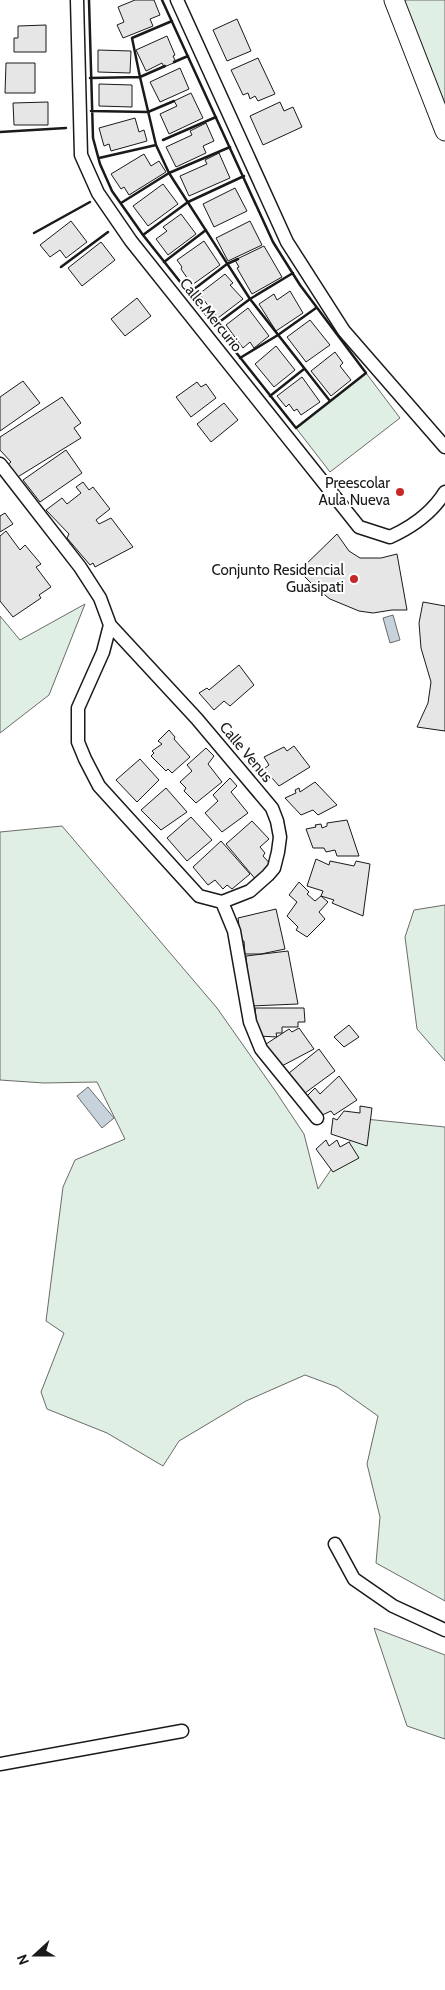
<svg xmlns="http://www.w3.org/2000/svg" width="445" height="1990" font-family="Cabin,sans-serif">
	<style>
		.green { fill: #e0efe3; stroke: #6a6a6a }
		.water { fill: #c6d2dc; stroke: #6a6a6a }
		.building { fill: #e6e6e6; stroke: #1a1a1a }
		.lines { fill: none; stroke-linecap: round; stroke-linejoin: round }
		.street-casing { stroke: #1a1a1a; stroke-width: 15 }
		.secondary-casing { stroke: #1a1a1a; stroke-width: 21 }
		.street { stroke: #fff; stroke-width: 12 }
		.secondary { stroke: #fff; stroke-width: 19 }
		.wall { stroke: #1a1a1a; stroke-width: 2.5 }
		.poi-dot { fill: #c62828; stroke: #fff; stroke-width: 2 }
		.labels { text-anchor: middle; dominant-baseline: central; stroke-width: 4; stroke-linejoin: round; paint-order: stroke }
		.street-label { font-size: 15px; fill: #1a1a1a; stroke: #fff }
		.poi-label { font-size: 15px; fill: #1a1a1a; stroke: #fff; text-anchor: end }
	</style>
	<rect width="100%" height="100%" fill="#fff"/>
	<path class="green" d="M401 0H445V112Z
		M366 373 400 418 330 472 296 428Z
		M85 604 49 695 0 733V616L20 640Z
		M62 826 217 1008 276 1092 304 1134 318 1189 365 1119 445 1127V1601L376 1563 380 1517 367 1464 378 1416 337 1387 305 1375 246 1401 179 1441 163 1466 107 1433 47 1409 41 1392 64 1333 46 1321 63 1187 75 1160 125 1139 97 1082 44 1083 0 1080V832Z
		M445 905V1061L417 1029 405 937 414 910Z
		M374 1628 445 1655V1739L407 1726Z"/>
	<path class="water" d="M393 615 400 640 390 643 383 618Z
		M88 1087 114 1118 102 1128 77 1096Z"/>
	<path class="building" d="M135 0H154L160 15 150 19 153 26 123 38 117 25 124 22 118 7Z
		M237 19 251 51 227 61 213 30Z
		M46 25V52H14V38H18V26Z
		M167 36 175 55 173 56 176 62 164 67 162 63 146 71 136 50Z
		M98 50 131 51 130 73 98 72Z
		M258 58 275 94 258 101 255 96 250 99 248 93 243 95 231 70Z
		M6 63H35V93H5Z
		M180 68 189 89 160 102 150 82Z
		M99 84 132 85V107L99 106Z
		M191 93 203 118 169 134 160 114 177 106 174 101Z
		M48 102V125H14L13 103Z
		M280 102 284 111 293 107 302 127 263 145 250 116Z
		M135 118 139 132 144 130 147 141 111 151 109 144 104 146 99 128Z
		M206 123 214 141 203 146 206 153 176 167 166 147 192 135 190 131Z
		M219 153 230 178 189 196 180 176 207 164 205 160Z
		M144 154 151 166 159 161 166 172 129 195 124 187 121 189 111 174Z
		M163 184 178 204 148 226 133 206Z
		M235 188 247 211 214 227 203 204Z
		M181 214 196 234 168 255 156 239 167 231 163 227Z
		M71 221 87 242 66 258 60 250 50 257 40 245Z
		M250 221 262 245 228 261 216 238Z
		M204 241 220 265 192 285 181 269 182 267 177 260Z
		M101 242 115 260 82 286 68 268Z
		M264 246 282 277 252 294 237 268 239 267 235 260Z
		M225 274 233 283 230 285 243 299 218 318 199 294Z
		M290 291 303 313 276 331 259 304 274 294 277 300Z
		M137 298 151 316 125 336 111 319Z
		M248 308 269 336 254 348 250 342 243 348 226 325Z
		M310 320 330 345 306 362 287 337Z
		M276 346 295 370 274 387 255 364Z
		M335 352 343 363 340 366 351 380 331 396 311 371Z
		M302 377 320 402 301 415 297 409 294 411 289 404 286 407 277 396Z
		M23 381 40 403 0 431V397Z
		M197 382 201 387 206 384 216 398 191 417 176 397Z
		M62 397 81 423 74 428 81 438 16 478 7 465 11 462 0 450V437Z
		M224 403 238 420 211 442 197 424Z
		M66 450 82 473 40 502 23 480Z
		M83 482 89 490 93 487 110 509 96 520 99 524 111 518 133 547 95 567 93 563 90 565 67 538 69 534 46 510 62 498 67 504 81 493 76 487Z
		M5 513 13 524 0 532V516Z
		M6 531 20 550 25 545 41 564 36 567 51 587 39 595 41 598 13 617 0 601V536Z
		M337 534 349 551 360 558H381L397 554 407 610H392L373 613 359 611 330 599 316 588 299 571Z
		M423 602 445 606V731L417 727 428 703 431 682 421 648 419 623Z
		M239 665 254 685 230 706 224 701 214 710 199 693 207 688 209 690Z
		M169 730 175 737 174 739 190 757 172 773 168 769 166 771 151 756 154 753 152 751 162 744 158 741Z
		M294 746 310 767 279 786 264 769 269 765 264 757 284 747 287 751Z
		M206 748 214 756 208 764 222 782 196 803 184 791 186 788 180 782 192 771 187 765Z
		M140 759 159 780 137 802 116 780Z
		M230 778 237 786 231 792 248 813 222 832 205 813 218 801 213 795Z
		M315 782 337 805 318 815 313 810 301 815 285 798 296 793 295 790 299 788 300 792Z
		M166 788 187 812 161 830 141 810Z
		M191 817 212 840 187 861 167 838Z
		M347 820 359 856H337L335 850 326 852 324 848H313L306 829 316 827 315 825 321 824 322 828 327 826V823Z
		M252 821 269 839 260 847 265 853 263 856 273 867 257 881 226 844Z
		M221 841 250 874 232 889 227 885 223 889 215 880 208 885 193 867Z
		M316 859 329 865 330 861 354 866 356 861 370 864 363 916 332 903 334 900 321 896 323 891 307 886Z
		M299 882 309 892 307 894 315 901 321 896 328 902 319 912 325 919 307 937 296 930 298 927 287 916 297 902 289 895Z
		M276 909 285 949 261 954H245L244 941H241L238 918Z
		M288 951 298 1004 251 1006 246 956Z
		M255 1008H304L305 1022H298V1027H282V1033H276L277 1037 258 1036Z
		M349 1025 359 1037 344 1047 334 1037Z
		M299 1028 314 1049 278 1068 263 1046 289 1029 292 1032Z
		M319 1049 335 1071 305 1093 289 1073Z
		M339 1076 357 1100 334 1115 331 1111 320 1116 306 1097 315 1088 320 1094Z
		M360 1106 372 1108 367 1146 331 1134 333 1118 337 1120 344 1111 360 1113Z
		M326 1140 329 1146 337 1140 340 1147 349 1142 359 1158 333 1172 316 1149Z"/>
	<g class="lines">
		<defs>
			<path id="street" d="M77 0 81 155 98 193 131 241 359 527 390 537C412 527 432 513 445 492
				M177 0 287 242 344 331 445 447
				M0 464 80 567 100 598 110 625 197 719 272 808 277 821 280 837 278 852 274 868 268 875 250 891 222 902 199 896 99 786 85 759 78 742V708L103 652 110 625
				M222 902 234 931 250 1022 261 1049 317 1118
				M335 1544 354 1579 393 1606 445 1630
				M0 1764 182 1731"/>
			<path id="secondary" d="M394 0 445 131"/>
		</defs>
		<use href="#street" class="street-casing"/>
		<use href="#secondary" class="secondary-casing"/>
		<use href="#street" class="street"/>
		<use href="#secondary" class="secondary"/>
		<path class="wall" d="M89 0 93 138 100 164 112 191 143 235 296 428 366 373 300 285 273 242 162 0
			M174 62 188 56
			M165 66 140 77 156 145 169 173 250 299 330 401
			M90 78 140 77 132 38 172 21
			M91 111 148 112 174 101
			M0 132 66 128
			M163 140 216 117
			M99 158 156 145
			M121 203 169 173 230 147
			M34 233 90 202
			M143 235 188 202 244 176
			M164 262 206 230
			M61 267 108 232
			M189 293 227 264 238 259
			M214 326 250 299 293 273
			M240 358 278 335 316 308
			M270 396 304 369"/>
	</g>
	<g class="poi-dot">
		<circle cx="400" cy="492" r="5"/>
		<circle cx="354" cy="579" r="5"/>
	</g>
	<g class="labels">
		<g class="street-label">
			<text transform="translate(211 315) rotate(51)">Calle Mercurio</text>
			<text transform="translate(246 752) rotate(50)">Calle Venus</text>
		</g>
		<g class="poi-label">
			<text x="390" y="483">Preescolar<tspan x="390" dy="17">Aula Nueva</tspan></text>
			<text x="344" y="570">Conjunto Residencial<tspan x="344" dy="17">Guasipati</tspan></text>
		</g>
	</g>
	<g transform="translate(35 1955) rotate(249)" stroke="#ffffff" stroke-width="4" paint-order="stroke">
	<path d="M0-4L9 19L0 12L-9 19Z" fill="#1a1a1a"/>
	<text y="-8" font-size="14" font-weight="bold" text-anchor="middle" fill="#1a1a1a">N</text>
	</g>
</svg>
